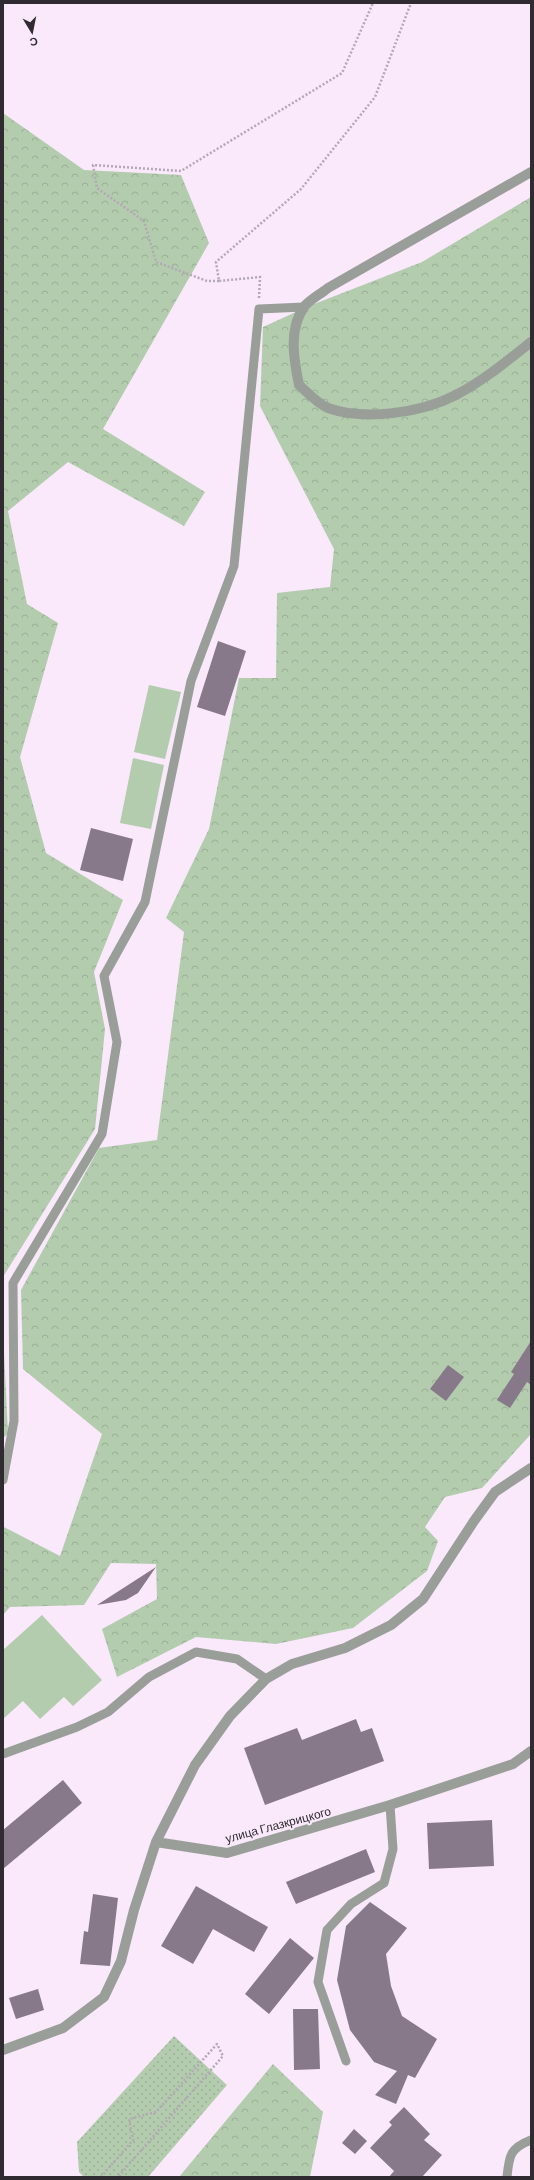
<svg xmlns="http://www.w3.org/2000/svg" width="534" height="2180" font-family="Barlow,sans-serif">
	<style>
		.grass { fill: #b3ccae }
		.forest { fill: url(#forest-crowns) }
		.park { fill: url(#park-dots) }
		.building { fill: #877989 }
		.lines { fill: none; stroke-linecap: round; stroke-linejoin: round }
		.path { stroke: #b4a8b6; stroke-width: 2.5; stroke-dasharray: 2 2; stroke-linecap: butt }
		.lane { stroke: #999f98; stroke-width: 9 }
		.street { stroke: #999f98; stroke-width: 10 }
		.labels { text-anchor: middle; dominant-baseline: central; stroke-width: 4; stroke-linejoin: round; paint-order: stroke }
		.street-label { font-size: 12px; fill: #302b31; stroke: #f9e9fb }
	</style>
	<defs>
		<pattern id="forest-crowns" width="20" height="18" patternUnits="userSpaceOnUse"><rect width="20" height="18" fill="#b3ccae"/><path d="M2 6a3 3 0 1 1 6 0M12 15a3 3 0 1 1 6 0" fill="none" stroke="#9aaf96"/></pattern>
		<pattern id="park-dots" width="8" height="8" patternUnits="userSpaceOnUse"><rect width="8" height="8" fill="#b3ccae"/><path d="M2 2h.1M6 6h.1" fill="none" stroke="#9aaf96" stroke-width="1.8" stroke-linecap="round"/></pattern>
	</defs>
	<rect width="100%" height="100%" fill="#f9e9fb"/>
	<path class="grass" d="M149 685 181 692 165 759 134 752Z
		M133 758 164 765 151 829 120 823Z
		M42 1615 102 1680 73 1706 64 1697 40 1719 23 1701 3 1719V1650Z"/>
	<path class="forest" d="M3 113 84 170 181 175 209 243 103 429 205 492 184 526 68 462 8 511 27 604 58 623 20 757 46 853 123 900 94 972 105 1029 95 1129 3 1277Z
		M531 197V1434L482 1488 445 1497 425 1527 438 1541 427 1571 353 1628 276 1644 196 1637 117 1677 102 1629 157 1599 156 1564 111 1563 84 1605 10 1607 3 1615 4 1527 60 1556 102 1434 23 1369 21 1290 99 1148 157 1140 184 932 166 918 209 829 239 678H276L277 593 330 587 334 549 260 406 263 327 309 306 422 262Z
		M3 1331 8 1434 3 1438Z
		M273 2064 323 2112 310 2177H179Z"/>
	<path class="park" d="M174 2036 227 2085 148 2177H84L79 2172 77 2142Z"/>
	<path class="building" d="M218 641 246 651 225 716 197 707Z
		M91 828 133 839 123 881 80 870Z
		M531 1341V1385L527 1382 510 1408 497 1400 514 1374 511 1372Z
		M448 1365 464 1377 446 1401 430 1389Z
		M156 1567 138 1593 126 1600 97 1605Z
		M356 1719 361 1732 372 1728 384 1761 265 1805 244 1748 297 1728 302 1740Z
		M63 1780 82 1803 3 1869V1830Z
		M492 1820 494 1866 429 1869 427 1823Z
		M366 1849 375 1872 296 1904 286 1882Z
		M196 1886 268 1927 254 1952 213 1929 193 1964 161 1946Z
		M93 1894 118 1898 110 1966 80 1964 84 1931 88 1932Z
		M370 1902 407 1928 386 1954 391 1986 402 2016 437 2039 415 2078 408 2075 396 2104 375 2095 397 2071 374 2062 350 2030 337 1980 346 1926Z
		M290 1938 314 1958 269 2014 245 1994Z
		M38 1989 44 2010 16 2019 9 1998Z
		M293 2009H318L320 2069 294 2070Z
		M404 2107 430 2134 424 2140 442 2155 422 2177H389L394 2171 370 2148 392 2125 389 2122Z
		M354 2129 367 2141 355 2154 342 2143Z"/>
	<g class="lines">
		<path class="path" d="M219 281H207L156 262 144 221 97 188 93 165 181 171 342 73 373 3
			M259 298 260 277 219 281 216 262 301 189 375 97 411 3
			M101 2177 133 2140 129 2119 156 2112 217 2044 223 2056 118 2177"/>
		<path class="lane" d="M3 1480 14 1421 13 1283 102 1134 117 1042 104 976 145 902 191 681 234 566 259 309 304 307
			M3 1754 77 1727 108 1712 149 1677 196 1652 237 1659 266 1679
			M346 2061 318 1982 327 1930 351 1904 384 1883 393 1849 390 1805
			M507 2177C509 2156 510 2148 531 2140"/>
		<path class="street" d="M531 172 328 288C321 294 309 300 304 307 288 330 294 360 299 385 307 392 318 404 328 408 365 421 421 413 456 395 483 381 507 361 531 342
			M156 1842 227 1853 390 1805 513 1764 531 1751
			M3 2050 63 2028 104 1997 121 1961 134 1910 156 1842 195 1765 230 1716 266 1679 292 1664 345 1648 391 1625 423 1599 474 1521 495 1492 531 1468"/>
	</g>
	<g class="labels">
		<g class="street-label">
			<text transform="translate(278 1824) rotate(-15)">улица Глазкрицкого</text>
		</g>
	</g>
	<rect width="534" height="2180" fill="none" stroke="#302b31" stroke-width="8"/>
	<g transform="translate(32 32) rotate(170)" stroke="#f9e9fb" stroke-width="3" paint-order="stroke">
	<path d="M0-3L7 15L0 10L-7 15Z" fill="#302b31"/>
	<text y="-6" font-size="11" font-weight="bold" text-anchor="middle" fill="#302b31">С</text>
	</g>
</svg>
